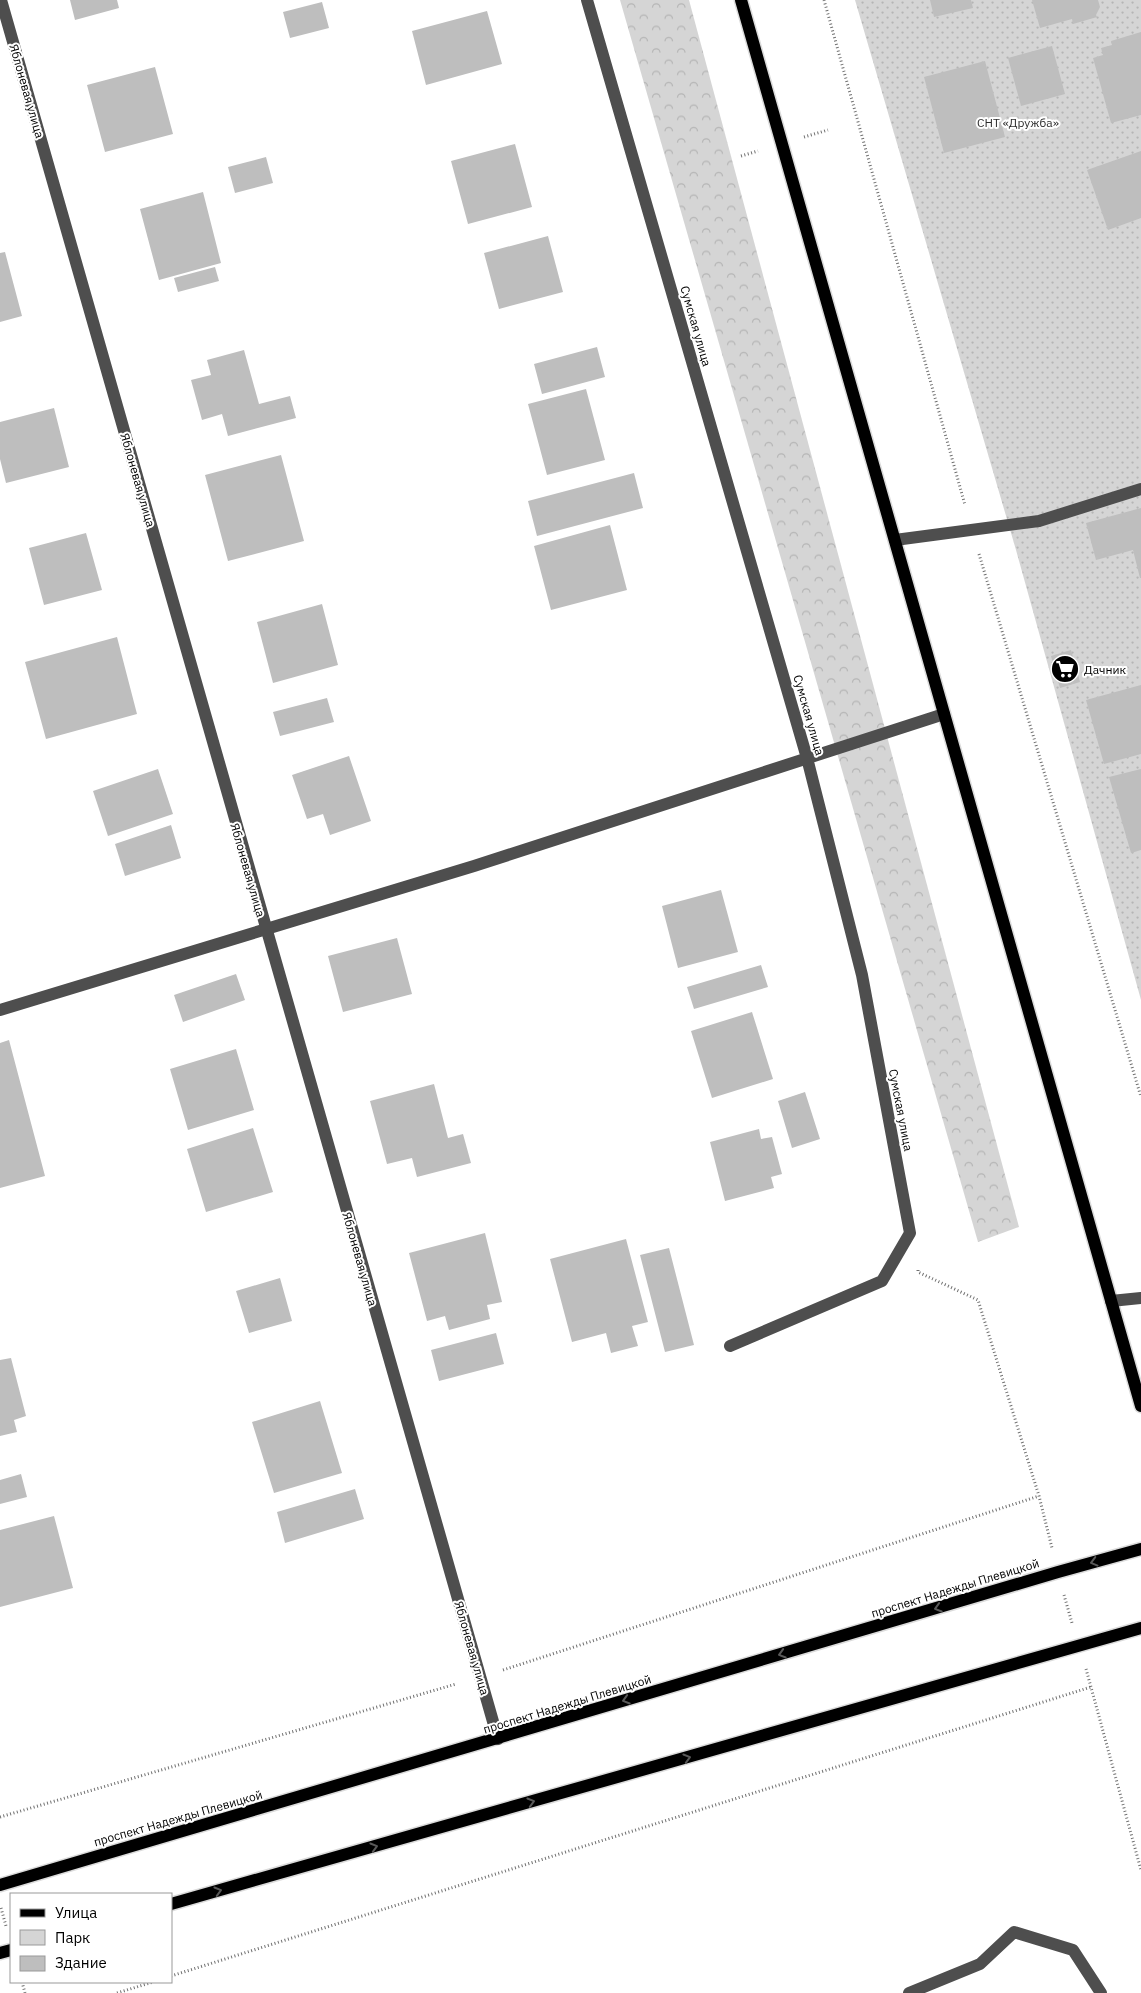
<svg xmlns="http://www.w3.org/2000/svg" width="1141" height="1993" font-family="'IBM Plex Sans',sans-serif">
	<style>
		.green { fill: url(#green-dots) }
		.forest { fill: url(#forest-crowns) }
		.building { fill: #bebebe }
		.lines { fill: none; stroke-linecap: round; stroke-linejoin: round }
		.major-casing { stroke: #dbdbdb; stroke-width: 15 }
		.path { stroke: #707070; stroke-width: 3; stroke-dasharray: 1 2.5; stroke-linecap: butt }
		.minor { stroke: #4e4e4e; stroke-width: 12 }
		.major { stroke: #000; stroke-width: 12 }
		.oneway { stroke: #595959 }
		.labels { text-anchor: middle; dominant-baseline: central; stroke-width: 4; stroke-linejoin: round; paint-order: stroke }
		.street-label { font-size: 12px; fill: #000; stroke: #fff }
		.park-label { font-size: 12px; fill: #2c2c2c; stroke: #fff }
		.poi-label { font-size: 12px; fill: #000; stroke: #fff; text-anchor: start }
	</style>
	<defs>
		<pattern id="green-dots" width="8" height="8" patternUnits="userSpaceOnUse" patternTransform="scale(1.25)"><rect width="8" height="8" fill="#d5d5d5"/><path d="M2 2h.1M6 6h.1" fill="none" stroke="#b5b5b5" stroke-width="1.8" stroke-linecap="round"/></pattern>
		<pattern id="forest-crowns" width="20" height="18" patternUnits="userSpaceOnUse" patternTransform="scale(1.25)"><rect width="20" height="18" fill="#d5d5d5"/><path d="M2 6a3 3 0 1 1 6 0M12 15a3 3 0 1 1 6 0" fill="none" stroke="#b5b5b5"/></pattern>
	</defs>
	<rect width="100%" height="100%" fill="#fff"/>
	<path class="green" d="M855 0H1141V1000L1016 550Z"/>
	<path class="forest" d="M620 0H689L1019 1227 978 1242Z"/>
	<path class="building" d="M70 0H117L119 8 75 20Z
		M930 0H971L973 8 934 17Z
		M1032 0H1098L1100 7 1096 15 1097 17 1073 24 1072 19 1040 28Z
		M322 2 329 28 290 38 283 12Z
		M487 11 502 64 426 85 412 31Z
		M1141 32V115L1111 123 1093 58 1103 55 1101 48 1112 45 1111 41Z
		M1052 46 1065 94 1021 106 1008 58Z
		M985 61 1005 137 944 153 924 77Z
		M155 67 173 134 105 152 87 85Z
		M515 144 532 207 468 224 451 161Z
		M1141 151V218L1108 230 1087 170Z
		M266 157 273 183 235 193 228 167Z
		M203 192 221 263 159 280 140 209Z
		M548 236 563 292 499 309 484 253Z
		M5 252 22 316 0 322V253Z
		M215 267 219 281 178 292 174 278Z
		M597 347 605 377 542 394 534 364Z
		M244 350 259 404 290 396 296 418 228 436 222 414 202 420 191 380 211 375 207 360Z
		M586 389 605 460 547 475 528 404Z
		M54 408 69 467 6 483 0 459V422Z
		M281 455 304 541 228 561 205 475Z
		M634 473 643 508 537 536 528 501Z
		M1141 508V578H1140L1133 550 1096 560 1086 523Z
		M610 525 627 590 551 610 534 546Z
		M86 533 102 590 44 605 29 548Z
		M322 604 338 665 273 683 257 622Z
		M117 637 137 714 46 739 25 662Z
		M1071 650 1080 682 1060 688 1051 656Z
		M1141 685V754L1104 764 1086 700Z
		M327 698 334 722 280 736 273 712Z
		M349 756 371 821 330 835 323 814 307 819 292 775Z
		M158 769 173 814 108 836 93 791Z
		M1141 769V850L1131 853 1109 777Z
		M171 825 181 858 125 876 115 844Z
		M721 890 738 952 678 968 662 906Z
		M397 938 412 994 343 1012 328 956Z
		M761 965 768 987 694 1009 687 987Z
		M236 974 245 1000 183 1022 174 995Z
		M752 1012 773 1079 712 1098 691 1031Z
		M9 1040 45 1176 0 1188V1043Z
		M236 1049 254 1110 188 1130 170 1069Z
		M434 1084 448 1138 463 1134 471 1163 417 1177 412 1158 387 1164 370 1101Z
		M805 1092 820 1139 792 1148 778 1101Z
		M253 1128 273 1192 206 1212 187 1149Z
		M759 1129 761 1139 772 1137 782 1174 771 1177 774 1188 725 1201 710 1142Z
		M485 1233 502 1302 487 1305 490 1319 449 1330 445 1316 427 1321 409 1253Z
		M626 1239 648 1322 632 1326 638 1346 611 1353 606 1333 572 1342 550 1259Z
		M669 1248 694 1345 665 1352 640 1255Z
		M280 1278 292 1321 249 1333 236 1291Z
		M496 1333 504 1364 439 1381 431 1350Z
		M11 1358 26 1416 14 1420 17 1432 0 1436V1360Z
		M320 1401 342 1473 274 1493 252 1422Z
		M21 1474 27 1497 0 1504V1480Z
		M355 1489 364 1519 285 1543 277 1512Z
		M54 1516 73 1588 0 1607V1530Z"/>
	<g class="lines">
		<defs>
			<path id="major" d="M741 0 1141 1406
				M0 1885 1058 1572 1141 1549
				M171 1904 1141 1628
				M0 1953 11 1950"/>
		</defs>
		<use href="#major" class="major-casing"/>
		<path class="path" d="M824 0 965 505
			M804 137 828 130
			M741 156 758 151
			M979 554 1141 1097
			M918 1270V1272L978 1300 1039 1496 1052 1548
			M1064 1595 1072 1623
			M1086 1669 1141 1870
			M503 1670 1039 1496
			M0 1817 456 1684
			M1 1908 6 1926
			M171 1976 1091 1687
			M22 1982 25 1993
			M117 1993 153 1982"/>
		<path class="minor" d="M1 0 498 1739
			M587 0 807 758 862 975 910 1233 882 1281 730 1346
			M895 540 1039 521 1141 489
			M0 1010 474 866 944 714
			M1111 1301 1141 1298
			M909 1993 980 1964 1014 1932 1073 1950 1101 1993"/>
		<use href="#major" class="major"/>
	</g>
	<defs><path id="oneway-chevron" d="M-2-3.5L2.5 0L-2 3.5" fill="none" stroke-width="1.6" stroke-linecap="round" stroke-linejoin="round" transform="scale(1.25)"/></defs>
	<g class="oneway">
		<use href="#oneway-chevron" transform="translate(1094 1562) rotate(165)"/>
		<use href="#oneway-chevron" transform="translate(938 1608) rotate(163)"/>
		<use href="#oneway-chevron" transform="translate(782 1654) rotate(163)"/>
		<use href="#oneway-chevron" transform="translate(626 1700) rotate(163)"/>
		<use href="#oneway-chevron" transform="translate(687 1758) rotate(-16)"/>
		<use href="#oneway-chevron" transform="translate(531 1802) rotate(-16)"/>
		<use href="#oneway-chevron" transform="translate(374 1847) rotate(-16)"/>
		<use href="#oneway-chevron" transform="translate(218 1891) rotate(-16)"/>
	</g>
	<defs>
		<symbol id="supermarket-disc" viewBox="-11 -11 22 22"><circle r="9.5" fill="#000" stroke="#fff"/><path d="M-6-5.5h2.5l.6 2H6L4.5 2H-2.5L-4.4-4H-6ZM-1.5 3.2a1.3 1.3 0 1 0 .1 0ZM3 3.2a1.3 1.3 0 1 0 .1 0Z" fill="#fff"/></symbol>
	</defs>
	<g fill-rule="evenodd">
		<use href="#supermarket-disc" x="1049" y="653" width="32" height="32"/>
	</g>
	<g class="labels">
		<g class="street-label">
			<text transform="translate(27 91) rotate(74)">Яблоневая улица</text>
			<text transform="translate(696 326) rotate(74)">Сумская улица</text>
			<text transform="translate(138 480) rotate(74)">Яблоневая улица</text>
			<text transform="translate(809 715) rotate(74)">Сумская улица</text>
			<text transform="translate(248 870) rotate(74)">Яблоневая улица</text>
			<text transform="translate(901 1110) rotate(79)">Сумская улица</text>
			<text transform="translate(360 1259) rotate(74)">Яблоневая улица</text>
			<text transform="translate(955 1588) rotate(-17)">проспект Надежды Плевицкой</text>
			<text transform="translate(472 1648) rotate(74)">Яблоневая улица</text>
			<text transform="translate(567 1704) rotate(-17)">проспект Надежды Плевицкой</text>
			<text transform="translate(178 1818) rotate(-16)">проспект Надежды Плевицкой</text>
		</g>
		<g class="park-label">
			<text x="1018" y="122">СНТ «Дружба»</text>
		</g>
		<g class="poi-label">
			<text x="1084" y="669">Дачник</text>
		</g>
	</g>
	<rect x="10" y="1893" width="162" height="90" fill="#ffffff" stroke="#999999"/>
	<rect x="20" y="1909" width="25" height="8" fill="#000000" stroke="#999999"/>
	<text x="55" y="1918" font-size="15" fill="#000000">Улица</text>
	<rect x="20" y="1930" width="25" height="15" fill="#d5d5d5" stroke="#999999"/>
	<text x="55" y="1943" font-size="15" fill="#000000">Парк</text>
	<rect x="20" y="1956" width="25" height="15" fill="#bebebe" stroke="#999999"/>
	<text x="55" y="1968" font-size="15" fill="#000000">Здание</text>
</svg>
